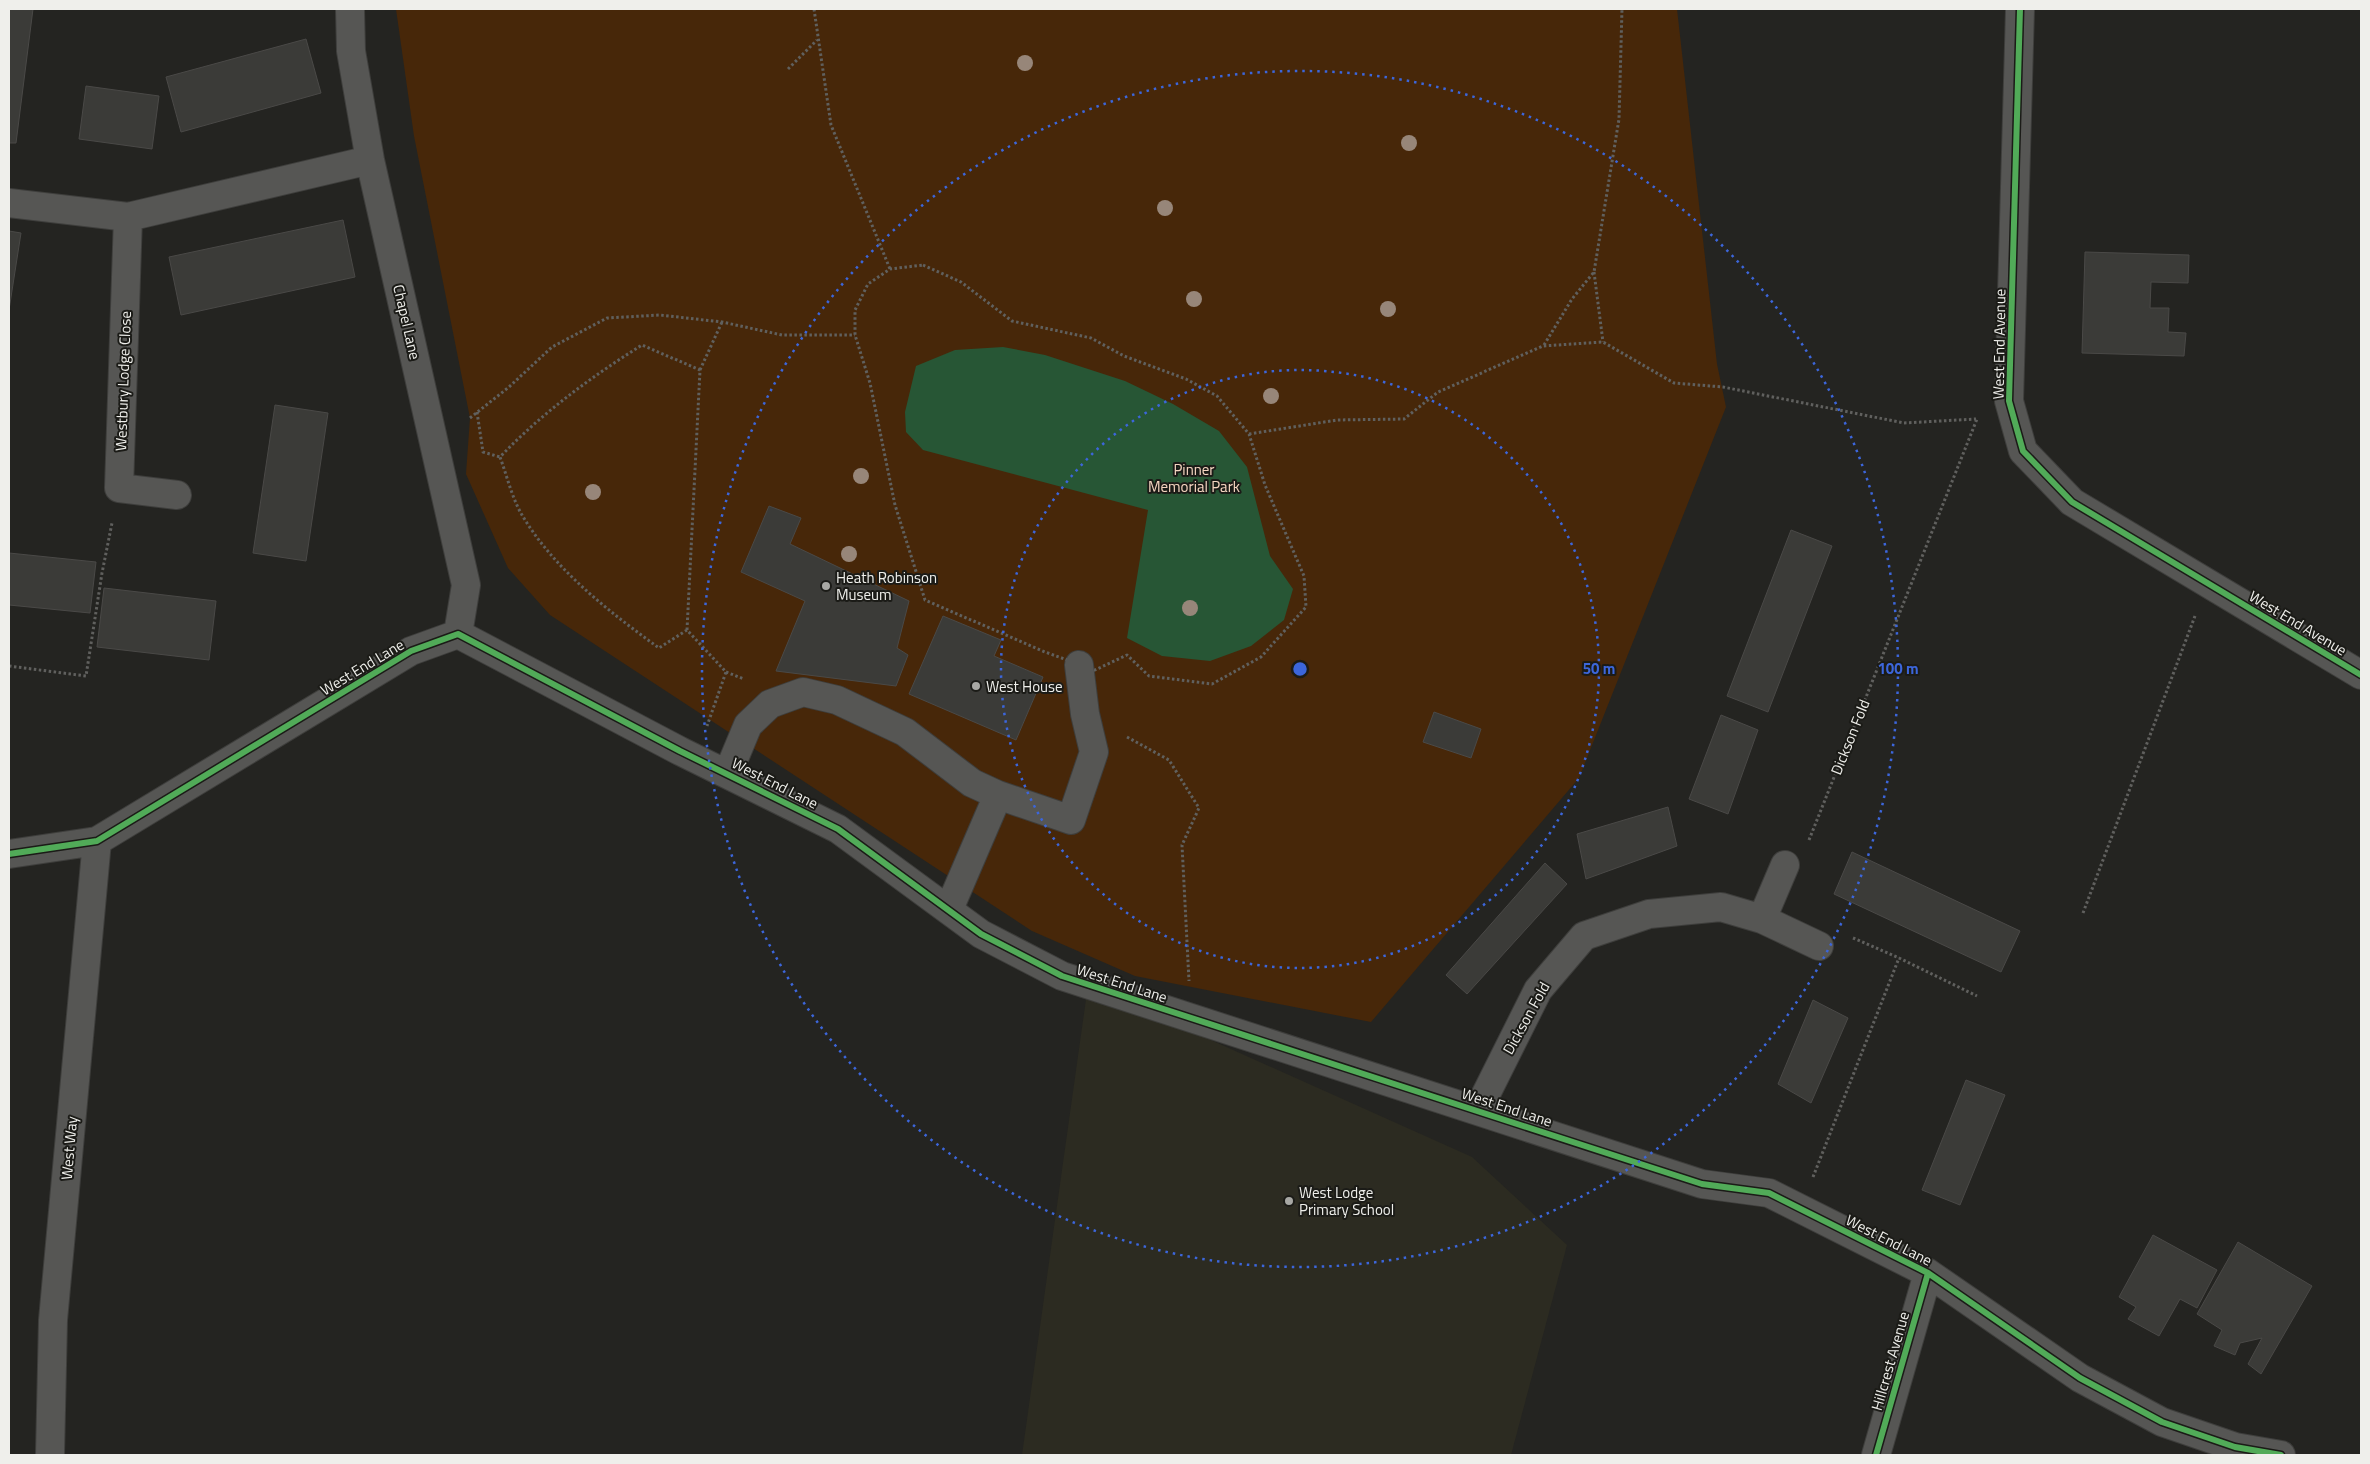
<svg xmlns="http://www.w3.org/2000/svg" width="2370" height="1464" font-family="'Titillium Web',sans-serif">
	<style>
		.built { fill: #2c2b21 }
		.green { fill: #472709 }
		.water { fill: #275635 }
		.building { fill: #3b3b38; stroke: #4a4947 }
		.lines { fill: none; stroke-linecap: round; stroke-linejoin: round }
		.minor-casing { stroke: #3e3e3c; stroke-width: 30 }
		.path { stroke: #60605e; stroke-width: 3; stroke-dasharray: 2.5 2.5; stroke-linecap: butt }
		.minor { stroke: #565654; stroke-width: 28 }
		.cycleway-casing { stroke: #1b1b17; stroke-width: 9 }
		.cycleway { stroke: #51ab58; stroke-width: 6 }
		.tree { fill: #978679 }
		.ring { fill: none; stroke: #3c66db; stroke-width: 2.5; stroke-dasharray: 2.5 5 }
		.poi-dot { fill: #a8a8a4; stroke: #1b1b17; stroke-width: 2 }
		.labels { text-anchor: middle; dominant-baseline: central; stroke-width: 4; stroke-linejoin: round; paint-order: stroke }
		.street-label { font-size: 15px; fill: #efefeb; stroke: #1b1b17 }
		.park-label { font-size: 15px; fill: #f5d6c1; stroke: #1b1b17 }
		.poi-label { font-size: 15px; fill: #efefeb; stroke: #1b1b17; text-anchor: start }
		.centre { fill: #3c66db; stroke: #1b1b17; stroke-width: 2.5 }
		.ring-label { font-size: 15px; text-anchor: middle; font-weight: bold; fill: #3c66db; stroke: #1b1b17; stroke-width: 4; stroke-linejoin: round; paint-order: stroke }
	</style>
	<rect width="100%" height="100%" fill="#242421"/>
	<path class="built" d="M1088 985 1472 1157 1567 1245 1511 1455H1022Z"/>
	<path class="green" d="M396 9H1677L1717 364 1726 407 1579 778 1371 1022 1135 976 1032 931 550 615 508 568 466 474 470 418 414 136Z"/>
	<path class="water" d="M1003 347 1045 355 1125 381 1173 404 1219 431 1247 467 1270 556 1293 589 1284 620 1251 646 1210 661 1162 656 1127 638 1148 510 923 450 906 432 905 412 916 366 955 350Z"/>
	<path class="building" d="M9 9H33L16 143H9Z
		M306 39 321 93 181 132 166 77Z
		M86 86 159 96 152 149 79 139Z
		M343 220 355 277 181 315 169 257Z
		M9 231 21 233 9 310Z
		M2085 252 2189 255 2188 283 2151 282 2150 308H2169L2168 332 2186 333 2184 356 2082 353Z
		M275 405 328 413 306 561 253 553Z
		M769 506 801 518 790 544 909 601 897 648 908 655 896 686 776 671 805 601 741 572Z
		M1791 530 1832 546 1768 712 1727 696Z
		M9 553 96 562 90 613 9 605Z
		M104 588 216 601 209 660 97 647Z
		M943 616 1001 640 994 656 1043 677 1016 740 909 694Z
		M1434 712 1481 729 1471 758 1423 742Z
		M1721 715 1758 730 1728 814 1689 799Z
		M1668 807 1677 846 1586 879 1577 834Z
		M1852 852 2020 931 2001 972 1834 894Z
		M1545 863 1567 884 1467 994 1446 975Z
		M1813 1000 1848 1018 1811 1103 1778 1084Z
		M1966 1080 2005 1095 1960 1205 1922 1190Z
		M2153 1235 2217 1270 2197 1308 2180 1299 2159 1336 2128 1319 2136 1307 2119 1297Z
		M2238 1242 2312 1286 2261 1374 2248 1364 2262 1338 2240 1343 2235 1355 2214 1346 2222 1330 2197 1314Z"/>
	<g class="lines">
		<defs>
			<path id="minor" d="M350 9 351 51 370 160 466 585 458 634
				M2020 9 2009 401 2023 451 2072 502 2361 675
				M9 203 128 217 370 160
				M128 217 119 488 177 495
				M728 773 748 725 770 704 803 692 837 700 905 732 972 783 998 795
				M9 854 97 841 411 651 458 634 680 751 838 829 981 934 1062 976 1702 1184 1769 1193 1928 1273 2080 1378 2162 1422 2235 1447 2281 1455
				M949 909 998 795 1071 820 1094 752 1085 714 1079 665
				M1762 919 1785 865
				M1478 1110 1538 990 1584 936 1649 914 1721 907 1762 919 1819 946
				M50 1455 53 1320 97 841
				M1876 1455 1928 1273"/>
		</defs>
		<use href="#minor" class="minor-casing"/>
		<path class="path" d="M814 9 831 125 890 269
			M788 69 817 40
			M923 265 961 282 1012 321 1091 338 1124 356 1186 379 1217 396 1249 434 1265 485 1304 576 1306 607 1261 657 1212 684 1149 676 1127 655 1095 670 1045 652 925 600 895 505 870 383 855 335V310L868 284 890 269Z
			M1594 272 1603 342
			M1544 345 1572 299 1594 272 1619 119 1622 9
			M700 370 722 322
			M477 412 483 452 500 457
			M470 418 509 387 552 347 607 318 660 315 722 322 782 335H855
			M1249 434 1337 420 1404 419 1438 392 1543 346 1603 342 1674 383 1723 387 1904 423 1976 419
			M687 630 700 370 642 345C591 377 542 413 500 457 507 476 512 498 522 515 554 569 608 611 659 648L687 630 726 672 707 726
			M9 666 86 676 102 573 112 523
			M726 672 744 679
			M1127 737 1169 760 1199 808 1182 845 1189 981
			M1809 840 1977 419
			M2083 913 2195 616
			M1853 938 1899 958 1977 996
			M1813 1177 1899 958"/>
		<use href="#minor" class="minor"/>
		<defs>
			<path id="cycleway" d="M2020 9 2009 401 2023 451 2072 502 2361 675
				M9 854 97 841 411 651 458 634 680 751 838 829 981 934 1062 976 1702 1184 1769 1193 1928 1273 2080 1378 2162 1422 2235 1447 2281 1455
				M1876 1455 1928 1273"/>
		</defs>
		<use href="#cycleway" class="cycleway-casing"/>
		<use href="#cycleway" class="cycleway"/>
	</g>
	<g class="tree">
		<circle cx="1025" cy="63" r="8"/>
		<circle cx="1409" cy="143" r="8"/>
		<circle cx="1165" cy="208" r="8"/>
		<circle cx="1194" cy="299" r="8"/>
		<circle cx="1388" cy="309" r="8"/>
		<circle cx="1271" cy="396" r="8"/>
		<circle cx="861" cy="476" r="8"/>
		<circle cx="593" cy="492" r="8"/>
		<circle cx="849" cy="554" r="8"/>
		<circle cx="1190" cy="608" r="8"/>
	</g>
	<g class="ring">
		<circle cx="1300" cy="669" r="299"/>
		<circle cx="1300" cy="669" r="598"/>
	</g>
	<g class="poi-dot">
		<circle cx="826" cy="586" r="5"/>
		<circle cx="976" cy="686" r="5"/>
		<circle cx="1289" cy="1201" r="5"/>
	</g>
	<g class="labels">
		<g class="street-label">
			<text transform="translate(407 322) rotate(77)">Chapel Lane</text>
			<text transform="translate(1999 344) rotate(-89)">West End Avenue</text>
			<text transform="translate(123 381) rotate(-88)">Westbury Lodge Close</text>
			<text transform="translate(2298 623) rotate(31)">West End Avenue</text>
			<text transform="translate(362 667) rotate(-31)">West End Lane</text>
			<text transform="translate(1850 737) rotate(-68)">Dickson Fold</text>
			<text transform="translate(775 783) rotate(27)">West End Lane</text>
			<text transform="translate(1122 983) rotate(18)">West End Lane</text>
			<text transform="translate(1526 1018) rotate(-61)">Dickson Fold</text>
			<text transform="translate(1507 1107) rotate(18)">West End Lane</text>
			<text transform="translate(69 1148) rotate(-85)">West Way</text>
			<text transform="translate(1889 1240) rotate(27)">West End Lane</text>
			<text transform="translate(1890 1361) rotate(-74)">Hillcrest Avenue</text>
		</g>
		<g class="park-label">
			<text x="1194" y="469">Pinner<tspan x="1194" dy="17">Memorial Park</tspan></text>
		</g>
		<g class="poi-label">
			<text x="836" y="577">Heath Robinson<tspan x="836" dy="17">Museum</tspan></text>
			<text x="986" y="686">West House</text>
			<text x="1299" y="1192">West Lodge<tspan x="1299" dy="17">Primary School</tspan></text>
		</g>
	</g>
	<circle cx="1300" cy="669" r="8" class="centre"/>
	<g class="ring-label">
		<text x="1599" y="674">50 m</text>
		<text x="1898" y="674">100 m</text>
	</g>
	<rect width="2370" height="1464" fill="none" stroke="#efefeb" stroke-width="20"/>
</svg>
